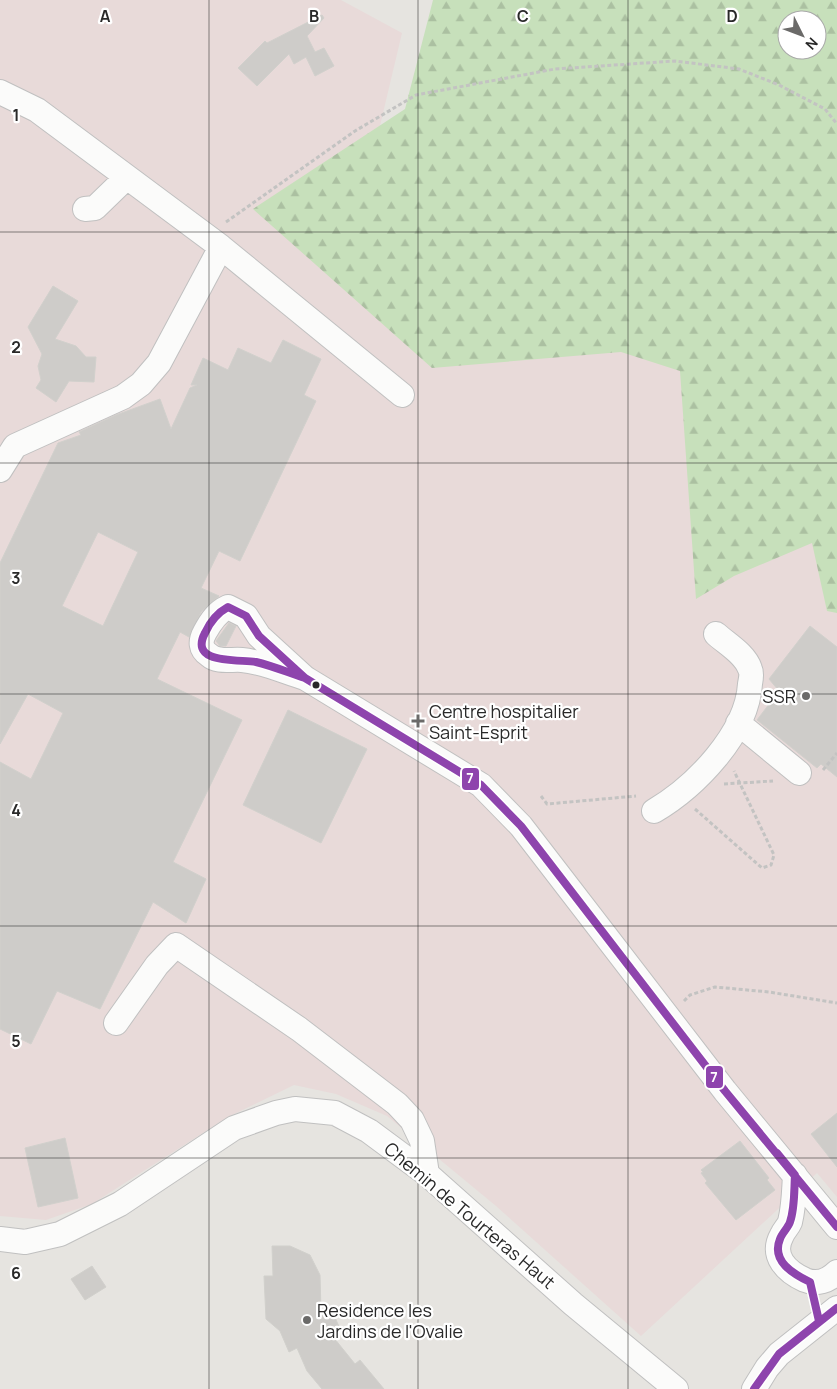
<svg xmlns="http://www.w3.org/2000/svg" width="837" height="1389" font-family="Manrope,sans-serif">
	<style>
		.medical { fill: #e8dad9 }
		.forest { fill: url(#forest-firs); fill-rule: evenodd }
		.building { fill: #ceccc9; stroke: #d1d0cc; fill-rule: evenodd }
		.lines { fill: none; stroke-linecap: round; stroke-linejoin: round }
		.minor-casing { stroke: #c0c0c0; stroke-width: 26 }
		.path { stroke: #c3c3c2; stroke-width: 3; stroke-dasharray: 4 2.5; stroke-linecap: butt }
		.minor { stroke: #fbfbfa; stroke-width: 24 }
		.bus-1-casing { stroke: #fff; stroke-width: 11 }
		.bus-1 { stroke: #8e44ad; stroke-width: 8 }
		.grid { fill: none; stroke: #292929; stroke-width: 1; stroke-opacity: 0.55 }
		.bus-dot { fill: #292929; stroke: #fff; stroke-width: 2 }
		.poi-dot { fill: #6b6a69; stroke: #fff; stroke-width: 2 }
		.labels { text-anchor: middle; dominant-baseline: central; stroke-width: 4.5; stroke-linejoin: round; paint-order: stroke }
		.poi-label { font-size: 18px; fill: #292929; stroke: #fff; text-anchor: start }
		.street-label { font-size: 18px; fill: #292929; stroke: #fff }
		.grid-label { font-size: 16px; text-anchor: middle; font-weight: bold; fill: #292929; stroke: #fff; stroke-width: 4.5; stroke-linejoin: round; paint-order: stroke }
		.line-badge { stroke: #fff; stroke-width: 2 }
		.badge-label { font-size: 14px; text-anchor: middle; font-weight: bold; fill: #fff }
	</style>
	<defs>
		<pattern id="forest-firs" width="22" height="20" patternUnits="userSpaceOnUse" patternTransform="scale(1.25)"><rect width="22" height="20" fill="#c7e0bb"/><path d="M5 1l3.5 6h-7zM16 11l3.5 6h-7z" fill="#abc0a1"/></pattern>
	</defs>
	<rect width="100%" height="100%" fill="#e6e4e0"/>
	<path class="medical" d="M0 0H341L402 33 374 151 837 160V1197L817 1173 641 1336 496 1206 387 1116 336 1094 294 1085 228 1117 92 1204 46 1220 0 1216Z"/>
	<path class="forest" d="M433 0H837V613L827 611 812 543 734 576 696 599 680 371 621 352 432 368 253 209 405 109ZM787 20H817V50H787Z"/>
	<path class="building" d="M322 15 324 18 307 36 315 52 324 48 334 66 315 76 306 57 294 64 289 54 257 86 238 68 265 41 267 43Z
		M53 286 78 301 55 339 76 346 86 357H96L94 382 69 381 56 402 36 388 41 380 38 366 42 354 28 327Z
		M283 340 321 359 304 395 316 401 240 561 219 551 201 588 219 596 201 612 189 637 180 632 157 679 242 720 173 862 206 879 186 923 153 902 100 1009 57 991 31 1044 0 1029V762L31 779 63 713 28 694 0 744V563L58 443 81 435 79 432 116 415 160 399 171 429 190 388 197 385H191L203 358 228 370 238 348 271 363ZM98 532 138 552 103 626 62 606Z
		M229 623 236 626 226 646H220L216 641Z
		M810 626 837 647V777L821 764 817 768 757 720 779 691 769 679Z
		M288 710 367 749 321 843 243 805Z
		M837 1113V1167L811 1134Z
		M65 1138 78 1198 38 1207 25 1148Z
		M740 1141 769 1178 767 1180 775 1190 736 1220 705 1183 707 1181 701 1173 703 1172 701 1170Z
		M272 1246H290L310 1255 320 1275 321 1312 331 1308 340 1329 330 1333 355 1364 360 1360 384 1389H322L307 1371 297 1348 289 1352 280 1331 266 1319 264 1276H273Z
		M92 1266 106 1287 85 1300 71 1279Z"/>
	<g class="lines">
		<defs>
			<path id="minor" d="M0 92 37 110 221 247 402 395
				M85 209 95 208 127 177
				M0 470 15 446 123 397 141 384 159 363 221 247
				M305 678C285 672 264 662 242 660 231 659 218 663 209 655 200 649 200 641 205 632 211 621 217 612 228 607L246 616 259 636 305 678 481 785 521 826 725 1091 837 1227
				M738 723 799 773
				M654 811C695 787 747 734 750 684 751 679 752 673 750 669 745 654 727 644 716 634
				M116 1023 157 965 176 945 299 1029 397 1104 412 1120 422 1141 427 1174
				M795 1175C794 1191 794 1206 790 1222 788 1227 784 1230 782 1235 770 1256 787 1272 805 1280 817 1285 828 1281 837 1272
				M0 1239 25 1242 60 1234 120 1204 234 1128 276 1113 295 1109 335 1113 369 1131 427 1174 573 1304 676 1389
				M754 1389 767 1368 779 1354 837 1308"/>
		</defs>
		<use href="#minor" class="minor-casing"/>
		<path class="path" d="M226 222 355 131 416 95 555 69 675 61 739 69 779 85 825 109 837 124
			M823 770 837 753
			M724 784 773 781
			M541 796 547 804 636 796
			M695 809 762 868 771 865 774 855 734 771
			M684 1001 690 995 715 987 769 992 837 1003"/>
		<use href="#minor" class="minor"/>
		<defs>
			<path id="bus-1" d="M228 607 246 616 259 636 305 678C289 673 273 666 256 662 240 659 188 665 205 633 210 622 217 613 228 607Z
				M305 678 481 785 521 826 725 1091 837 1227
				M777 1153 795 1175C794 1190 795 1208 790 1222 788 1228 782 1233 780 1239 771 1261 793 1274 810 1282L819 1321
				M754 1389 779 1354 837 1308"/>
		</defs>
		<use href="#bus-1" class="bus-1-casing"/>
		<use href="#bus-1" class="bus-1"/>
	</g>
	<path class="grid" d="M209 0V1389M418 0V1389M628 0V1389M0 232H837M0 463H837M0 694H837M0 926H837M0 1158H837"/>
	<circle class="bus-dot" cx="316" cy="685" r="4.5"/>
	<g class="poi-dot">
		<circle cx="806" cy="696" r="5"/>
		<path d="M415.5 713.5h5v5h5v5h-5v5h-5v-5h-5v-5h5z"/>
		<circle cx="307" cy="1320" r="5"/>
	</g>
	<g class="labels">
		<g class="poi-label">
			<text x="796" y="696" text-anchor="end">SSR</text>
			<text x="429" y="711">Centre hospitalier<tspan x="429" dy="21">Saint-Esprit</tspan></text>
			<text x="317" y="1310">Residence les<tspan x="317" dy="21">Jardins de l'Ovalie</tspan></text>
		</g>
		<g class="street-label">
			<text transform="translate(470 1215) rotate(40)">Chemin de Tourteras Haut</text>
		</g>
	</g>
	<g class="grid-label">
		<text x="105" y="22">A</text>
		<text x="314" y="22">B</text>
		<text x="523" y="22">C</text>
		<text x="732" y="22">D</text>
		<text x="16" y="121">1</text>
		<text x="16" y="353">2</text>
		<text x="16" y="584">3</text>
		<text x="16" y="816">4</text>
		<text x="16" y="1047">5</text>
		<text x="16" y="1279">6</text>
	</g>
	<g class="line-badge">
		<rect x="461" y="767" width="19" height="24" rx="5" fill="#8e44ad"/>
		<rect x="705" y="1065" width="19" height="24" rx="5" fill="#8e44ad"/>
	</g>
	<g class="badge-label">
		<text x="470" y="783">7</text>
		<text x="714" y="1082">7</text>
	</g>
	<g transform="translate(802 35) rotate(132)"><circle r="24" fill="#ffffff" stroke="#a9a9a9"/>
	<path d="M0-4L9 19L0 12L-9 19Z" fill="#6b6a69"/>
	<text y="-8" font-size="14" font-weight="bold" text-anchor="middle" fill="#292929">N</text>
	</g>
</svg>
